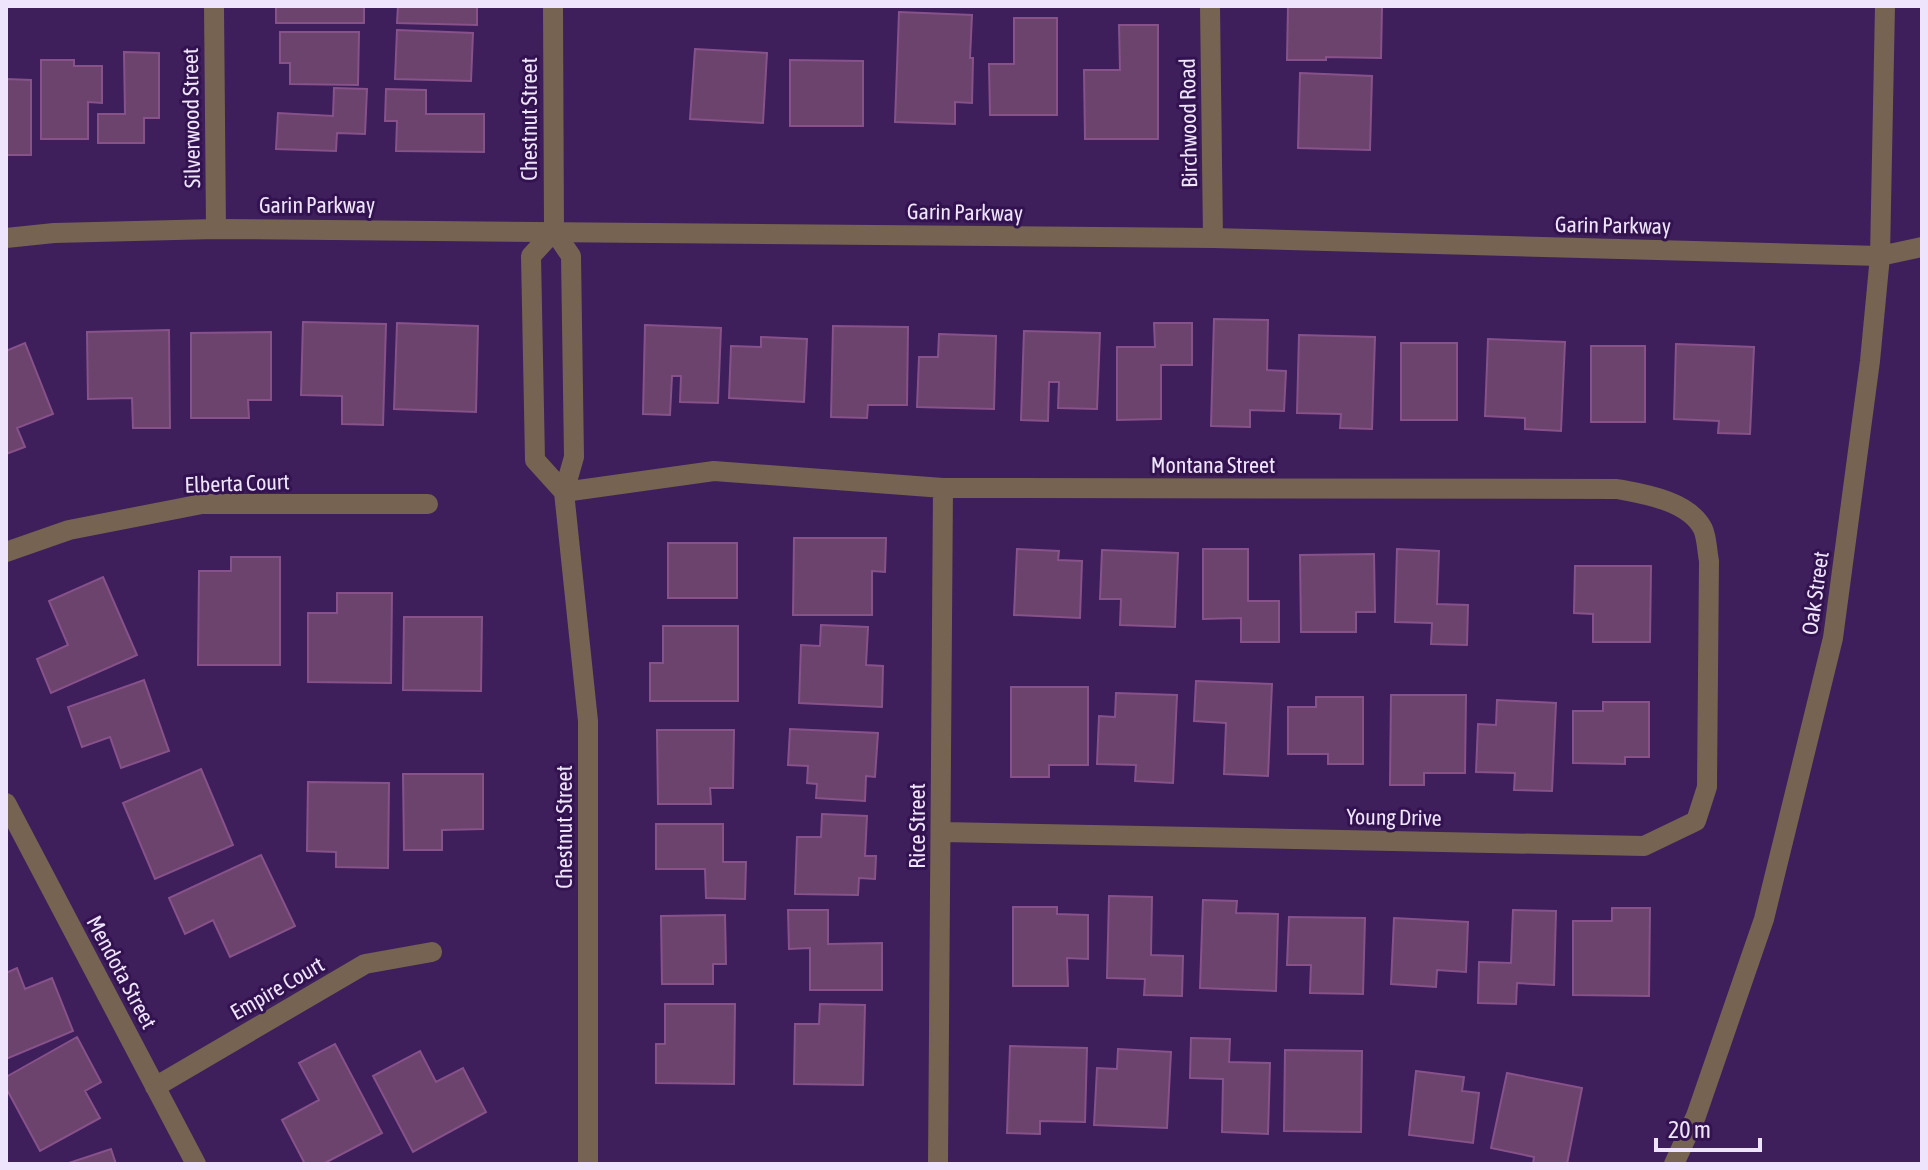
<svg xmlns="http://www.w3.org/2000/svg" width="1928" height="1170" font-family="'Asap Condensed',sans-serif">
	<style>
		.building { fill: #6b436d; stroke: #87528a; stroke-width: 2 }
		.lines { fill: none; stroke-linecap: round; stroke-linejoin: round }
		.minor { stroke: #766351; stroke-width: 20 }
		.tertiary { stroke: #766351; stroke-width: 20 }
		.labels { text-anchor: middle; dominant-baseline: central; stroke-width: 6; stroke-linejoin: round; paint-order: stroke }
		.street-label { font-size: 22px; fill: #eee4fb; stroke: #33134f }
	</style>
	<rect width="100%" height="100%" fill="#3e1e5b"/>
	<path class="building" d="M276 6H364V23H276Z
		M398 6H477V25L397 23Z
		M1288 6H1382L1381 58 1326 57V60H1287Z
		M899 12 972 15 970 58H973L972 103 955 102V124L895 122Z
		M1014 18H1057V115H990L989 64H1014Z
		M1119 25H1158V139H1085L1084 70H1120Z
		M397 30 473 33 471 81 395 79Z
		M280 32H359L358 85 290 84V63H280Z
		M695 49 767 53 763 123 690 119Z
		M124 52 159 53V118H144V143H98V114H125Z
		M41 60H74V66H102V103L88 102V139H41Z
		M790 60 863 61V126H790Z
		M1300 73 1372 76 1370 150 1298 148Z
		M6 79 31 80V155H6Z
		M334 88 367 89 365 134 337 133 336 151 276 149 278 113 333 116Z
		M386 89 426 90V114H484V152L396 151 397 121H385Z
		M1214 319 1268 320 1267 370 1286 371 1284 411 1250 410V427L1211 426Z
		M303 322 386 324 383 425 342 424V396L301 395Z
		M397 323 478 326 476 412 394 409Z
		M1154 323H1192V365H1161V419L1117 420V347H1155Z
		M645 325 721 328 718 403 680 402 681 376H672L670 415 643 414Z
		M833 326 908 327 907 405H868L867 418 831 417Z
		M169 330 170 428H133L132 398 88 399 87 332Z
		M1024 331 1100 333 1097 409 1058 408 1059 382H1049L1048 421 1021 420Z
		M271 332V400H248L249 418H191V333Z
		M939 334 996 336 994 409 917 407 919 357H938Z
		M1299 335 1375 337 1372 429 1340 428 1341 414 1297 413Z
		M761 337 807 339 804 402 729 398 731 346 761 347Z
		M1488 339 1565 342 1561 431 1525 429V418L1485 416Z
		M25 343 53 414 17 428 25 447 6 454V351Z
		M1401 343H1457V420H1401Z
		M1676 344 1754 347 1750 434 1718 433 1719 421 1674 419Z
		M1591 346H1645V422H1591Z
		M794 538H886L885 572 872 571V615H793Z
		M668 543H737V598H668Z
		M1017 549 1059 551 1058 560 1082 561 1080 618 1014 615Z
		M1203 549H1248V601H1279V642H1241V618L1203 619Z
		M1397 549 1439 551 1437 604 1468 605 1467 645 1431 644 1432 623 1395 622Z
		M1102 550 1178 553 1175 627 1120 625 1121 599H1100Z
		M1374 554 1375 612H1356V632H1301L1300 555Z
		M231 557H280V665H198L199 571H231Z
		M1575 566H1651L1650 642H1593V614L1574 613Z
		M103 577 137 655 51 693 37 659 68 645 49 601Z
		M337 593H392L391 683 308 682V613H337Z
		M404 617H482L481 691 403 690Z
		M821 625 868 627 866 665 883 666 882 707 799 703 801 645 820 646Z
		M663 626H738V701H650V663H663Z
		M144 680 169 751 121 768 110 737 82 747 68 707Z
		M1196 681 1272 684 1268 776 1224 774 1226 723 1194 721Z
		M1011 687H1088V765H1049V777H1011Z
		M1116 693 1177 695 1173 783 1135 781 1136 765 1097 764 1099 716 1115 717Z
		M1391 695H1466L1465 773H1424V785H1390Z
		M1316 697H1363V764H1328V754H1288V707H1316Z
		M1497 700 1556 703 1552 791 1514 790 1515 773 1476 772 1478 724 1496 725Z
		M1603 702H1649V757H1625V764L1573 763V711H1603Z
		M790 729 878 733 875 777 866 776 865 801 816 798 817 784 807 783 808 766 788 765Z
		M657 730H734L733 788H710L711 804H658Z
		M201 769 233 845 155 879 123 803Z
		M403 774H483V829L442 830V850H404Z
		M308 782 389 783 388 868 336 867V852L307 851Z
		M822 814 867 816 865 856H876L875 879 859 878 858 895 795 894 797 837H821Z
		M656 824H723V862H746L745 899 706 898 705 869H656Z
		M261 855 295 926 230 957 213 920 185 934 169 898Z
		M1109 896 1152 897 1151 955 1183 956 1182 996 1144 995 1145 979 1107 978Z
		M1203 900 1237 901 1236 913 1278 914 1276 991 1200 988Z
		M1013 907H1057V914L1088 915V959L1067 958 1068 986H1013Z
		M1612 908H1650L1649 996 1573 995V921H1612Z
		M788 910H828V944L882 943V990H810V948L789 949Z
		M1513 910 1556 911 1554 985 1517 983 1516 1004 1478 1003 1479 962 1511 963Z
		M725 915 726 964H713V984H662L661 916Z
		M1289 917 1365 918 1363 994 1310 993 1311 965H1287Z
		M1394 918 1468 922 1466 972 1437 970 1436 987 1391 984Z
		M17 968 25 989 52 978 73 1031 6 1059V973Z
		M665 1004H735L734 1084 656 1083V1044H665Z
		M820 1004 865 1005 863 1085 794 1084 795 1024H819Z
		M77 1037 101 1082 85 1091 100 1118 40 1151 6 1088V1077Z
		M1191 1038 1230 1039 1229 1062 1270 1063 1268 1134 1222 1132 1223 1079 1190 1078Z
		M335 1044 382 1133 323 1164H305L282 1120 319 1100 299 1063Z
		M1010 1046 1087 1048 1085 1122 1040 1121V1134L1007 1133Z
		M1118 1049 1171 1052 1167 1128 1094 1125 1097 1068 1117 1069Z
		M1285 1050 1362 1051 1361 1132 1284 1131Z
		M420 1051 436 1082 463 1068 486 1112 413 1152 373 1076Z
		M1416 1071 1464 1077 1462 1091 1479 1093 1473 1143 1409 1135Z
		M1507 1073 1582 1088 1567 1164H1533L1534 1157 1491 1148Z
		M111 1149 116 1164H66Z"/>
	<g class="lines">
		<path class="minor" d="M214 6 216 229
			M553 6 554 231 571 256 574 457 564 492 588 721V1164
			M1210 6 1213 238
			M554 231 531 256 535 460 564 492
			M564 492 714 471 943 488 1617 489C1644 494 1689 501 1703 529 1707 538 1707 551 1709 561L1707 787 1696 821 1644 846 942 832
			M6 552 69 530 202 504H428
			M6 803 196 1164
			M155 1087 365 964 432 952
			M938 1164 943 488"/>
		<path class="tertiary" d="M6 238 54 233 216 229 1213 238 1880 256 1922 247
			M1674 1164 1696 1116 1764 919 1833 638 1870 361 1880 256 1885 6"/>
	</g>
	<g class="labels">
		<g class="street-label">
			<text transform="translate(191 118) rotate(-91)">Silverwood Street</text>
			<text transform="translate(529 119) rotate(-90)">Chestnut Street</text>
			<text transform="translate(1188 123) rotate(-91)">Birchwood Road</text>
			<text x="317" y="205">Garin Parkway</text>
			<text transform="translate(965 212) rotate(1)">Garin Parkway</text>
			<text transform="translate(1613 225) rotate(1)">Garin Parkway</text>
			<text x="1213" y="465">Montana Street</text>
			<text transform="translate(237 483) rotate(-2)">Elberta Court</text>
			<text transform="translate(1815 593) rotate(-82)">Oak Street</text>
			<text transform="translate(1394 817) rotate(1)">Young Drive</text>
			<text transform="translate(917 826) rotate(-90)">Rice Street</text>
			<text transform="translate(564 827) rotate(-90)">Chestnut Street</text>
			<text transform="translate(122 972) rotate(62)">Mendota Street</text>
			<text transform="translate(277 988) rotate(-30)">Empire Court</text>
		</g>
	</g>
	<rect width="1928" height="1170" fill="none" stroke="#eee4fb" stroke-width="16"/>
	<path d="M1656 1138v12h104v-12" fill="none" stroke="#eee4fb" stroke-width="4"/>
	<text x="1668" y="1138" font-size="24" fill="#eee4fb" stroke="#33134f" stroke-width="6" paint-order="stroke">20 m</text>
</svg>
